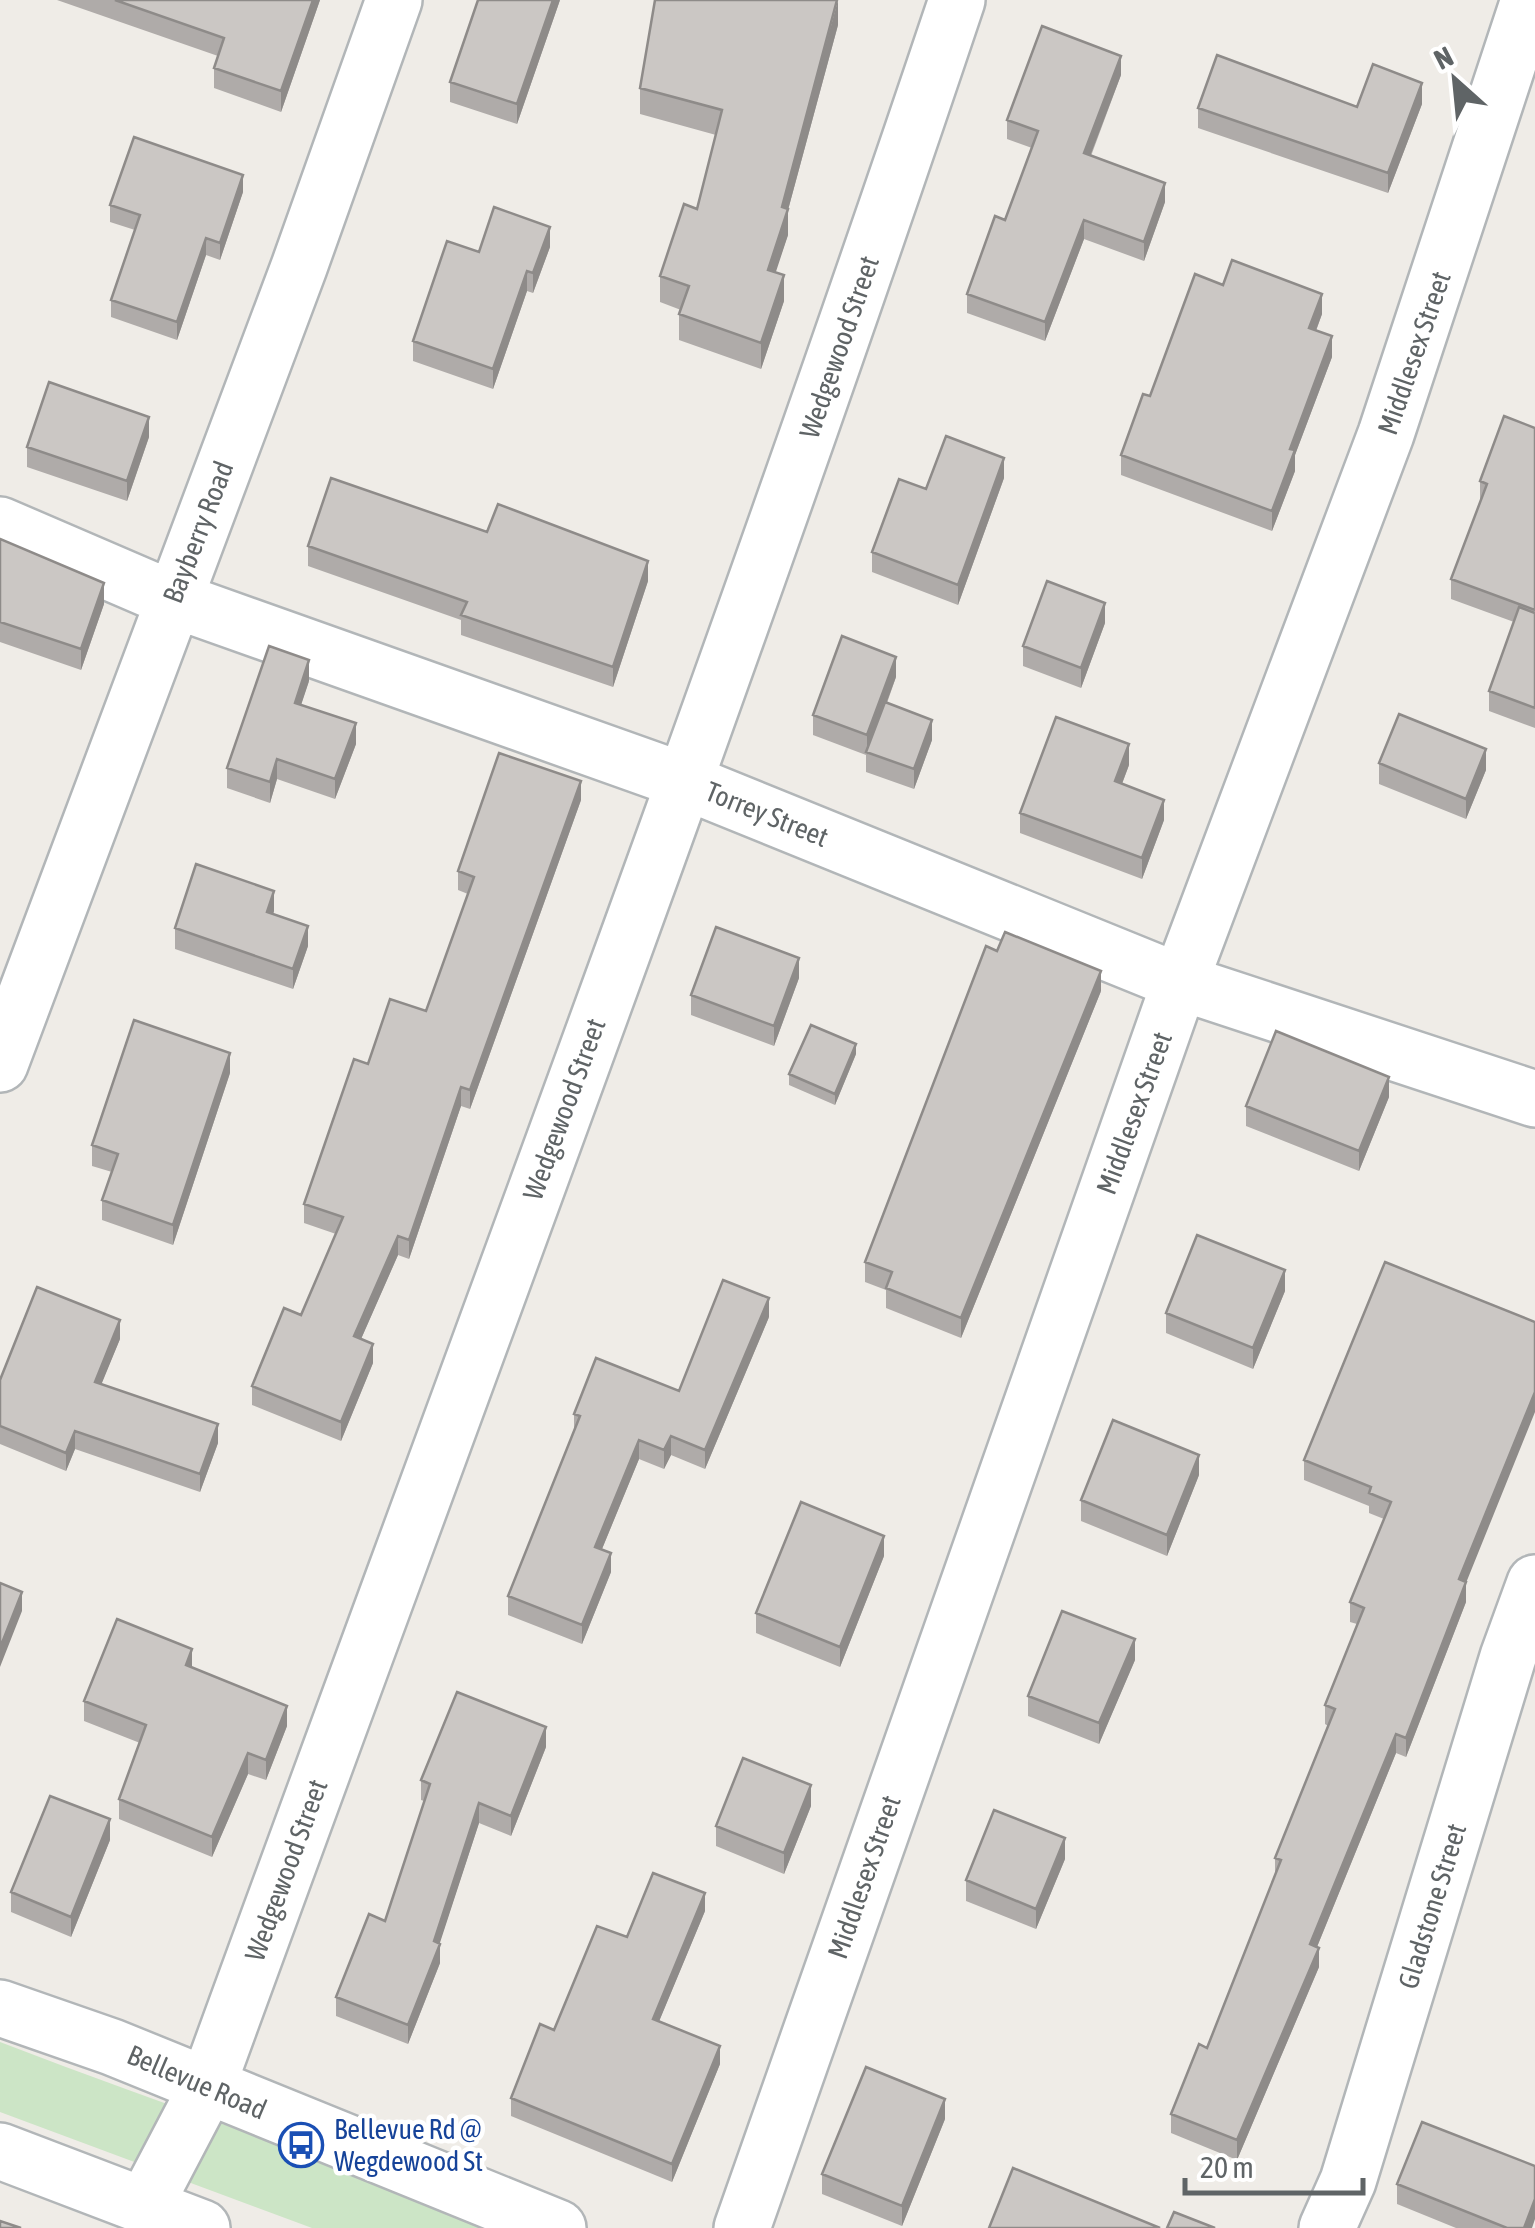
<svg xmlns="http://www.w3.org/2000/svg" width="1535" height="2228" font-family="'Asap Condensed',sans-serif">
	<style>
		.green { fill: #cce5c6 }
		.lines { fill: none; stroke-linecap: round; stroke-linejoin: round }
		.minor-casing { stroke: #b2b6b8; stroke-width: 60 }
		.minor { stroke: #fff; stroke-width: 55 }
		.wall { fill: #afaba9 }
		.shaded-wall { fill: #8e8b89 }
		.building { fill: #cbc7c4; stroke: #8e8b89; stroke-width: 2.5 }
		.labels { text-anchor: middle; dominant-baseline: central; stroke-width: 9; stroke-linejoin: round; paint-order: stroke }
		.street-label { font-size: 28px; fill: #5f6466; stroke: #fff }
		.transit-label { font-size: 28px; fill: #164399; stroke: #fff; text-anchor: start }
	</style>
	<rect width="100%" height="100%" fill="#efece7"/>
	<path class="green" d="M0 2042C169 2107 340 2164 509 2228H312L0 2112Z"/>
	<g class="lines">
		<defs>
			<path id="minor" d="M0 525 172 599 684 781 1180 982 1535 1099
				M0 1064 299 267 394 0
				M0 2008 112 2047 558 2228
				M0 2151 202 2228
				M144 2207 207 2087C460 1392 722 701 957 0
				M742 2228 1180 982 1386 434 1529 0
				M1327 2228 1348 2181 1508 1657 1535 1583"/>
		</defs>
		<use href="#minor" class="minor-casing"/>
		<use href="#minor" class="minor"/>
	</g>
	<path class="wall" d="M57 0H320L281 112 214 88V68L218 56Z
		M560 0 517 124 450 102V82Z
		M838 25 788 210V235L775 272 784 301 761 369 679 340V314L681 310 660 302V276L697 209 716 135 640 114V88Z
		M1121 75 1091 156 1165 202 1144 261 1084 239 1045 341 967 313V294L1005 220 1032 148 1007 139V120Z
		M1422 104 1388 193 1198 128V108L1357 107Z
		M243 192 220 260 206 255 177 340 111 317V300L135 230 110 222V205Z
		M550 247 533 293 527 291 493 389 413 361V341L479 252Z
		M1223 285 1322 314 1316 331 1332 357 1295 455V471L1272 531 1121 475V455L1150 396Z
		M1535 428V728L1489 711V691L1514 622 1451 599V579L1480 502V481Z
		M149 437 127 501 27 467V447Z
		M1004 478 958 605 872 572V552L926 489Z
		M487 532 648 581 613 687 461 635V620L308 566V546Z
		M0 539 104 604 81 670 0 642Z
		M1105 623 1081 688 1023 666V646Z
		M896 677 887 703 932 740 914 789 866 772V755L813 735V715Z
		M309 681 301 705 356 744 335 799 277 779 270 803 227 788V768Z
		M1379 763 1486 770 1466 819 1379 784Z
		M1129 765 1122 784 1164 820 1142 879 1020 833V813Z
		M581 800 470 1109 461 1106 409 1259 398 1255 361 1339 373 1363 341 1441 252 1405V1386L301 1315 336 1234 304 1223V1204L368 1064 426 1011 468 894 458 890V871Z
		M274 911 273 914 308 946 293 989 175 949V928Z
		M799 978 774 1046 691 1015V995Z
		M1101 991 961 1338 886 1308V1290L865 1282V1262Z
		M856 1054 835 1105 789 1085V1074Z
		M230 1073 173 1245 102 1220V1200L112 1172 92 1166V1145Z
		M1389 1097 1359 1171 1246 1126V1106Z
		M1385 1262 1466 1583V1602L1406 1757 1396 1753 1317 1947 1319 1967 1237 2160 1171 2133V2114L1207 2048 1275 1875V1858L1328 1726 1325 1724V1705L1357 1624 1350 1622V1602L1384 1519 1369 1513V1506L1304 1480V1460Z
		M1285 1291 1253 1369 1166 1333V1313Z
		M769 1317 705 1469 671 1455 664 1469 639 1459 602 1549 611 1572 582 1644 508 1615V1596L574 1432V1414L679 1391Z
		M120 1339 101 1384 218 1443 200 1492 75 1449 66 1471 0 1444V1380Z
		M1199 1475 1167 1556 1081 1521V1500Z
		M884 1556 840 1667 756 1633V1613Z
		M1135 1660 1099 1744 1028 1716V1696Z
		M192 1668 287 1726 266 1780 248 1774 212 1857 119 1819V1799L140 1743 84 1721V1701Z
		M546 1747 511 1836 479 1823 439 1944 440 1963 408 2044 336 2016V1997L385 1921 424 1801 421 1800V1780Z
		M811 1806 784 1874 716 1846V1826Z
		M110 1840 71 1937 11 1912V1892Z
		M1065 1859 1036 1929 966 1901V1880Z
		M705 1911 659 2021 720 2064 672 2182 511 2116V2098L627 1937Z
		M945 2119 902 2226 822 2194V2174Z
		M1397 2184 1532 2228H1456L1397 2204Z"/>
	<path class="shaded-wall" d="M313 0H320L281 112V91Z
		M553 0H560L517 124V104Z
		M838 0V25L788 210V235L768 296V270L782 207Z
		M1121 56V75L1084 172V153Z
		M1422 83V104L1388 193V173Z
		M243 175V192L220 260V243Z
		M1165 183V202L1144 261V242Z
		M1084 220V239L1045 341V322Z
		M550 227V247L533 293V273Z
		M206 238V255L177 340V322Z
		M527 271V291L493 389V369Z
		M784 275V301L761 369V343Z
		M1322 294V314L1309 349V328Z
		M1332 336V357L1295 455V471L1272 531V511L1290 449Z
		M149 417V437L127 501V481Z
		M1004 458V478L958 605V585Z
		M648 561V581L613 687V667Z
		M104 583V604L81 670V649Z
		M1105 603V623L1081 688V668Z
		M896 657V677L867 755V735Z
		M309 660V681L295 723V703Z
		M932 720V740L914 789V769Z
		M356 723V744L335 799V779Z
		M1129 744V765L1115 802V781Z
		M1486 749V770L1466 819V799Z
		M277 759V779L270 803V782Z
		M581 781V800L470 1109V1090Z
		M1164 800V820L1142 879V858Z
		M274 891V911L267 933V912Z
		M308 926V946L293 989V969Z
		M799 958V978L774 1046V1026Z
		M1101 971V991L961 1338V1318Z
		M856 1044V1054L835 1105V1094Z
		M230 1053V1073L173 1245V1225Z
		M1389 1077V1097L1359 1171V1151Z
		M461 1087V1106L409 1259V1240Z
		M398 1236V1255L354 1355V1336Z
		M1285 1270V1291L1253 1369V1348Z
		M769 1298V1317L705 1469V1450Z
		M120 1320V1339L95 1400V1382Z
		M373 1344V1363L341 1441V1422Z
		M1535 1392V1412L1466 1583V1602L1406 1757V1738L1459 1579Z
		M218 1424V1443L200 1492V1474Z
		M75 1431V1449L66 1471V1453Z
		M671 1436V1455L664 1469V1450Z
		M639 1440V1459L595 1566V1547Z
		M1199 1455V1475L1167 1556V1535Z
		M884 1536V1556L840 1667V1647Z
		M611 1553V1572L582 1644V1625Z
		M22 1592V1611L0 1667V1648Z
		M1135 1639V1660L1099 1744V1723Z
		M192 1649V1669L186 1665Z
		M287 1706V1726L266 1780V1760Z
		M546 1727V1747L511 1836V1816Z
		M1396 1734V1753L1310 1964V1944Z
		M248 1753V1774L212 1857V1837Z
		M811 1785V1806L784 1874V1853Z
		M479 1803V1823L434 1961V1941Z
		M110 1819V1840L71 1937V1917Z
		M1065 1838V1859L1036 1929V1909Z
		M705 1893V1911L653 2036V2019Z
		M440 1944V1963L408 2044V2025Z
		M1319 1948V1967L1237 2160V2140Z
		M720 2046V2064L672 2182V2164Z
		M945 2099V2119L902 2226V2206Z
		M1535 2199V2219L1532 2228H1524Z"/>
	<path class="building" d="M115 0H313L281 91 214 68 224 38Z
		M478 0H553L517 104 450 82Z
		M655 0H837L782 207 788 209 768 270 784 275 761 343 679 314 689 286 660 276 684 204 697 209 722 110 640 88Z
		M1042 26 1121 56 1084 153 1165 183 1144 242 1084 220 1045 322 967 294 995 216 1005 220 1038 131 1007 120Z
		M1217 55 1357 107 1373 64 1422 83 1388 173 1198 108Z
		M134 137 243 175 220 243 206 238 177 322 111 300 140 215 110 205Z
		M494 207 550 227 533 273 527 271 493 369 413 341 447 241 479 252Z
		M1232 260 1322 294 1309 328 1332 336 1290 449 1295 450 1272 511 1121 455 1143 394 1150 396 1195 274 1223 285Z
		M49 382 149 417 127 481 27 447Z
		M1504 416 1535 428V610L1451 579 1487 484 1480 481Z
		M946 436 1004 458 958 585 872 552 899 479 926 489Z
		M331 478 487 532 498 504 648 561 613 667 461 615 467 602 308 546Z
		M0 539 104 583 81 649 0 622Z
		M1047 581 1105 603 1081 668 1023 646Z
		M1519 607 1535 613V708L1489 691Z
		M842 636 896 657 867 735 813 715Z
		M269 646 309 660 295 703 356 723 335 779 277 759 270 782 227 768Z
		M885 702 932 720 914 769 866 752Z
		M1399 714 1486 749 1466 799 1379 763Z
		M1056 717 1129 744 1115 781 1164 800 1142 858 1020 813Z
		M499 753 581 781 470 1090 461 1087 409 1240 398 1236 354 1336 373 1344 341 1422 252 1386 284 1308 301 1315 343 1217 304 1204 354 1059 368 1064 390 999 426 1011 474 877 458 871Z
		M196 864 274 891 267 912 308 926 293 969 175 928Z
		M716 927 799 958 774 1026 691 995Z
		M1005 932 1101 971 961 1318 886 1288 892 1272 865 1262 986 946 997 951Z
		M134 1020 230 1053 173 1225 102 1200 118 1154 92 1145Z
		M811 1025 856 1044 835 1094 789 1074Z
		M1276 1031 1389 1077 1359 1151 1246 1106Z
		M1197 1235 1285 1270 1253 1348 1166 1313Z
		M1385 1262 1535 1322V1392L1459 1579 1466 1582 1406 1738 1396 1734 1310 1944 1319 1948 1237 2140 1171 2114 1199 2044 1207 2048 1281 1860 1275 1858 1335 1709 1325 1705 1364 1608 1350 1602 1391 1502 1369 1493 1371 1487 1304 1460Z
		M723 1280 769 1298 705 1450 671 1436 664 1450 639 1440 595 1547 611 1553 582 1625 508 1596 580 1416 574 1414 596 1358 679 1391Z
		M37 1287 120 1320 95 1382 218 1424 200 1474 75 1431 66 1453 0 1426V1380Z
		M1113 1420 1199 1455 1167 1535 1081 1500Z
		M801 1502 884 1536 840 1647 756 1613Z
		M0 1583 22 1592 0 1648Z
		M1062 1611 1135 1639 1099 1723 1028 1696Z
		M117 1619 192 1649 186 1665 287 1706 266 1760 248 1753 212 1837 119 1799 146 1725 84 1701Z
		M457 1692 546 1727 511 1816 479 1803 434 1941 440 1944 408 2025 336 1997 369 1914 385 1921 430 1784 421 1780Z
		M743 1758 811 1785 784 1853 716 1826Z
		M50 1796 110 1819 71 1917 11 1892Z
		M994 1810 1065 1838 1036 1909 966 1880Z
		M653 1873 705 1893 653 2019 720 2046 672 2164 511 2098 540 2024 554 2030 597 1926 627 1937Z
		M866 2067 945 2099 902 2206 822 2174Z
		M1422 2122 1535 2166V2199L1524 2228H1507L1397 2184Z
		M1013 2168 1160 2228H989Z
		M1174 2212 1215 2228H1167Z
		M0 2221 21 2228H0Z"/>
	<defs>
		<symbol id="bus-ring" viewBox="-11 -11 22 22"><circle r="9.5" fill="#fff" stroke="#1a4fb4" stroke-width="1.5"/><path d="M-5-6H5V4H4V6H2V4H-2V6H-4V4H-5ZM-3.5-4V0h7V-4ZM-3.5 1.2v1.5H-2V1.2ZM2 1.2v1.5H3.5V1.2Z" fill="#1a4fb4"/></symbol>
	</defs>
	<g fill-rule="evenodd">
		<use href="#bus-ring" x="276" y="2120" width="50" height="50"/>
	</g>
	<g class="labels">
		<g class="street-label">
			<text transform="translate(839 347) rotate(-71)">Wedgewood Street</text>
			<text transform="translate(1414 353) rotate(-71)">Middlesex Street</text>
			<text transform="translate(198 532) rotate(-69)">Bayberry Road</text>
			<text transform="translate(767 814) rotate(22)">Torrey Street</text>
			<text transform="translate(564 1109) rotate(-70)">Wedgewood Street</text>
			<text transform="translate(1134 1113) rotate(-70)">Middlesex Street</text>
			<text transform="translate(286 1870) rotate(-70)">Wedgewood Street</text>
			<text transform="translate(864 1877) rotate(-71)">Middlesex Street</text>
			<text transform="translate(1432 1906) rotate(-73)">Gladstone Street</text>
			<text transform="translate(197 2082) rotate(23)">Bellevue Road</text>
		</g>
		<g class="transit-label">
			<text x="334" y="2129">Bellevue Rd @<tspan x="334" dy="32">Wegdewood St</tspan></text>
		</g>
	</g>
	<g transform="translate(1455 80) rotate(333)" stroke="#ffffff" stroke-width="8" paint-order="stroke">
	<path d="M0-8L18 38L0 25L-18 38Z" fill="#5f6466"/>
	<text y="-15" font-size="28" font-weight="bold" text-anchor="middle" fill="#5f6466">N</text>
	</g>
	<path d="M1185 2178v15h178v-15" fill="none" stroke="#5f6466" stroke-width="5"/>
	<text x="1200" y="2178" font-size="30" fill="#5f6466" stroke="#ffffff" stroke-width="8" paint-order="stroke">20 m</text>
</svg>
